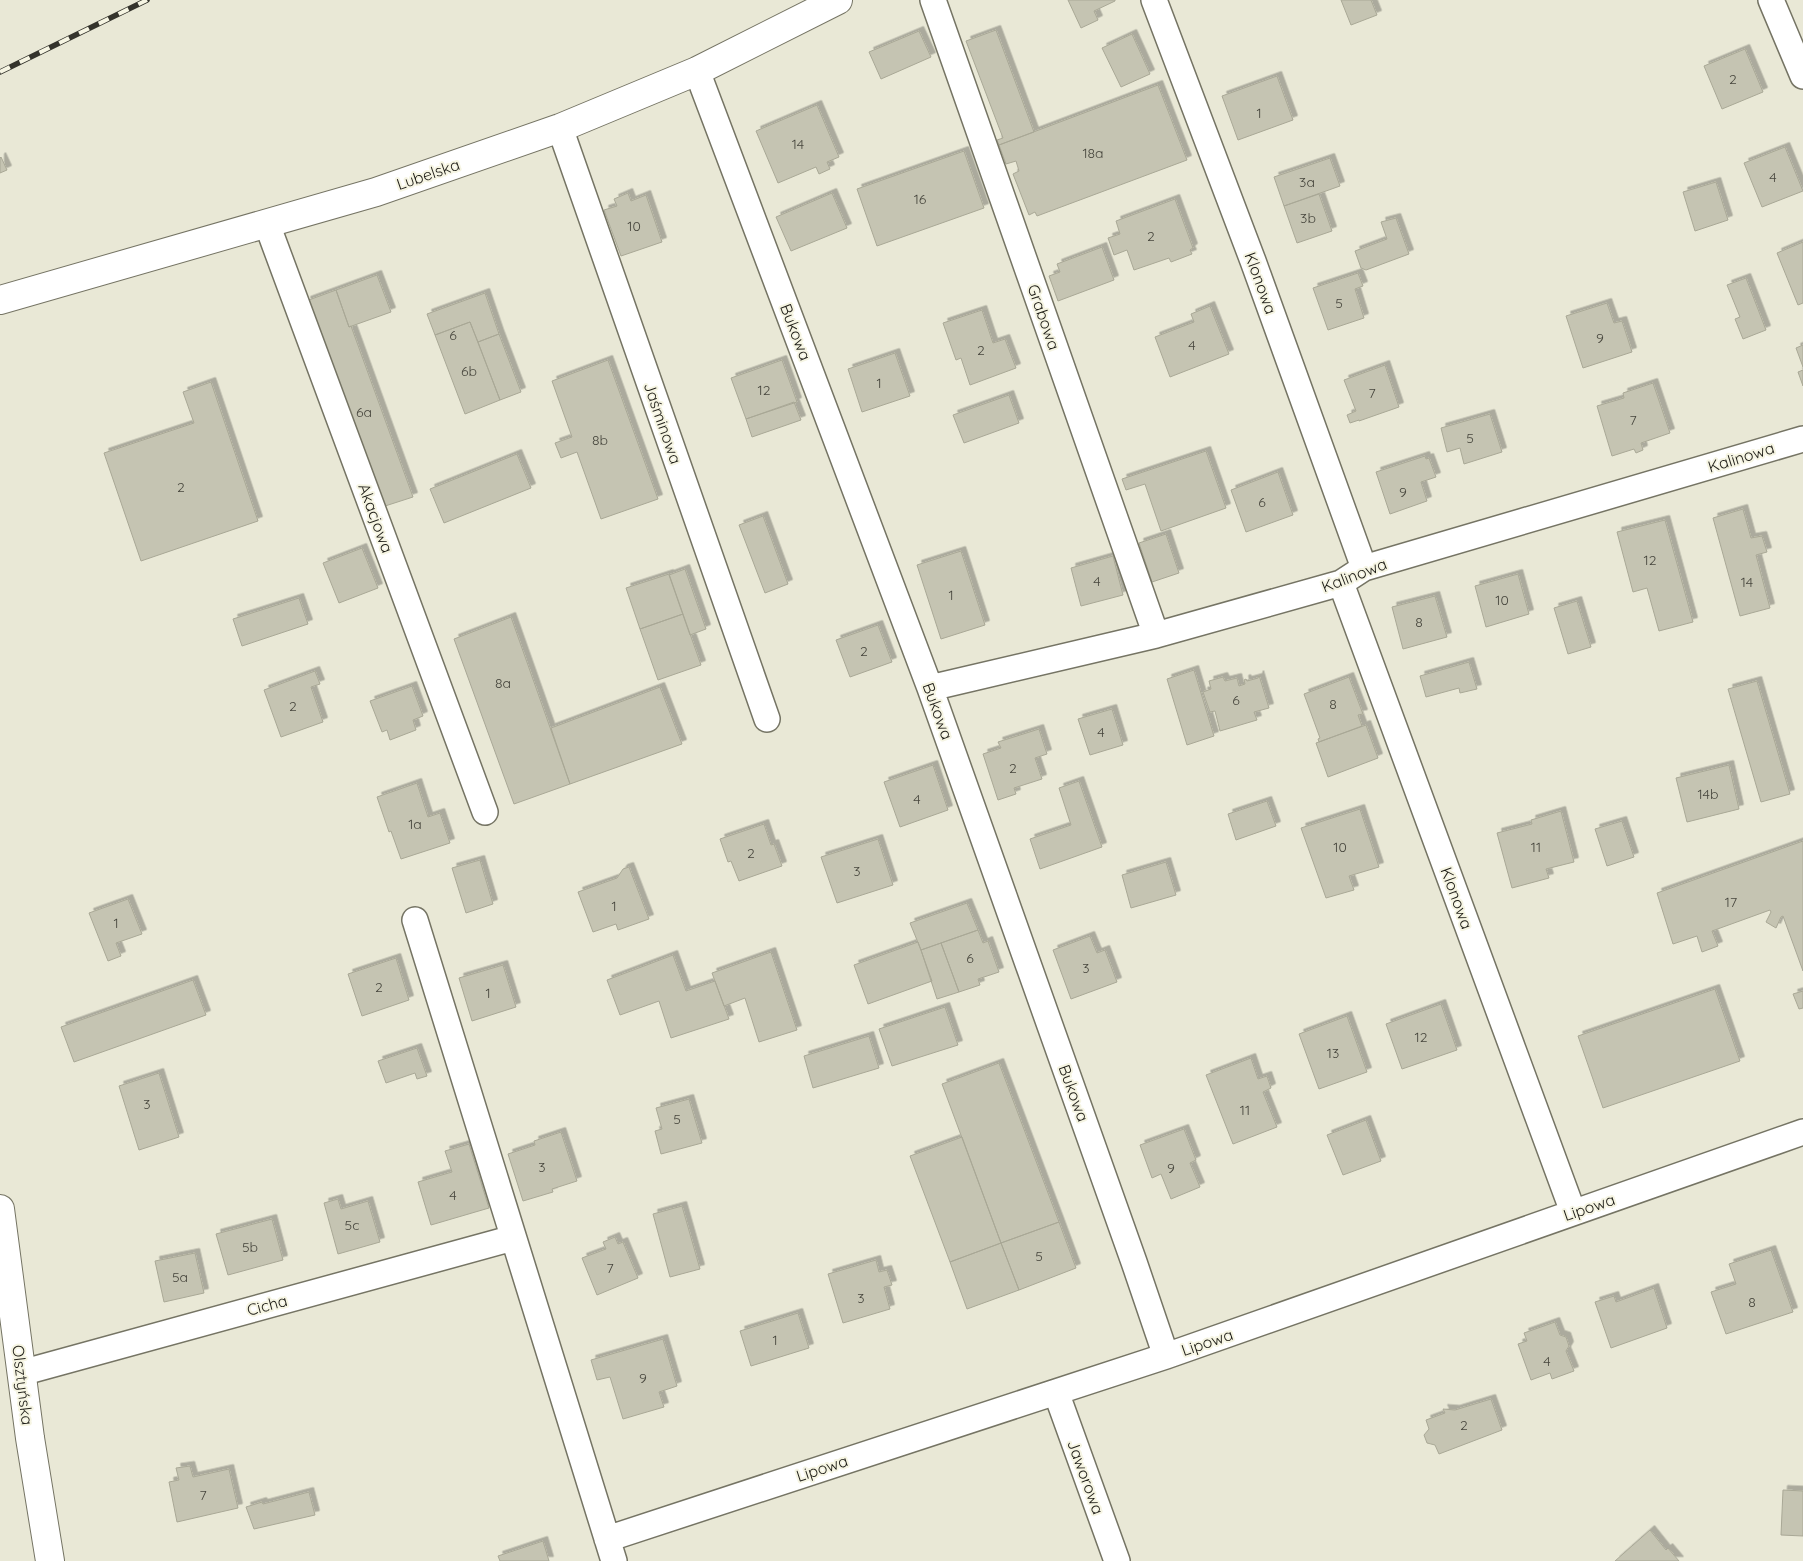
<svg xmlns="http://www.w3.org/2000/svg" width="1803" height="1561" font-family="Quicksand,sans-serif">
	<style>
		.building { fill: #c5c4b2; stroke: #a9a896; filter: url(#shadow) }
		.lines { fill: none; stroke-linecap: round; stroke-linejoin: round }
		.minor-casing { stroke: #757464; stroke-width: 28 }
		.tertiary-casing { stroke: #757464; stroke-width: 30 }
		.minor { stroke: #fff; stroke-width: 25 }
		.tertiary { stroke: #fff; stroke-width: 28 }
		.rail-casing { stroke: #34332c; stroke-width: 5.5 }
		.rail { stroke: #f6f5e3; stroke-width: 4; stroke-dasharray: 11; stroke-linecap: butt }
		.labels { text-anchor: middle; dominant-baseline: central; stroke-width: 4; stroke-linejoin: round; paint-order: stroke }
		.number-label { font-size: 14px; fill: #47463d }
		.street-label { font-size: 16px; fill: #1d1c16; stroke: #f6f5e3 }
	</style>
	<defs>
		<filter id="shadow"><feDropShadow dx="4.5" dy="-4.5" stdDeviation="0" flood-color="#0004"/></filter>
	</defs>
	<rect width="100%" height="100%" fill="#e9e8d6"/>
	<path class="building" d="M1068 0H1115V1L1094 11 1098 20 1081 28Z
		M1341 0H1371L1377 15 1351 25Z
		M996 30 1034 132 999 145 997 140 1003 138 966 41Z
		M919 31 931 57 881 79 869 52Z
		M1132 34 1150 74 1121 87 1102 48Z
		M1745 49 1763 92 1722 109 1704 66Z
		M1277 76 1293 120 1238 140 1222 96Z
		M1158 85 1187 160 1037 216 1035 212 1029 215 1013 174 1019 171 1016 161 1006 164 999 145Z
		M817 105 839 157 827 162 830 169 819 174 816 167 778 183 756 131Z
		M1785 147 1803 191 1762 207 1744 163Z
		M964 151 984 208 877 246 857 189Z
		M1 157 7 170 0 173V158Z
		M1330 158 1340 186 1284 206 1274 177Z
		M1716 182 1728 220 1695 231 1683 192Z
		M628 193 631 201 646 195 662 242 621 256 604 210 617 206 614 199Z
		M832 193 847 228 791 251 776 217Z
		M1319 194 1332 231 1297 243 1284 206Z
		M1175 199 1193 248 1190 250 1192 254 1171 262 1169 258 1134 270 1127 250 1114 255 1108 238 1120 234 1116 221Z
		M1396 218 1409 254 1366 270 1361 268 1355 251 1387 239 1381 222Z
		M1803 242V303L1798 305 1777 253Z
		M1102 247 1114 280 1058 301 1049 276 1060 272 1057 264Z
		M1358 273 1363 286 1355 289 1364 318 1328 330 1313 288Z
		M377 275 391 312 349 327 336 290Z
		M1746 278 1766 330 1743 339 1735 319 1740 317 1727 285Z
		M336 290 349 327 351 326 413 497 382 507 306 301Z
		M485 293 499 334 478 342 470 322 435 335 427 314Z
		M1607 303 1614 323 1622 321 1632 352 1583 368 1566 316Z
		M1210 306 1229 354 1170 377 1155 337 1194 322 1191 314Z
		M982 310 993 343 1005 339 1016 368 970 385 961 358 956 360 943 323Z
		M470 322 500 400 465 414 435 335Z
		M499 334 521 392 500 400 478 342Z
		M1803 345V367L1796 348Z
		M895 353 910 396 862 412 848 369Z
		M608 360 658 499 601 519 577 452 561 458 555 443 572 437 552 381Z
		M782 360 797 402 746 419 731 378Z
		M1385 365 1399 407 1359 421V420L1350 423 1347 415 1356 411 1344 380Z
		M1803 370V386L1798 372Z
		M211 382 258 521 141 561 104 453 194 423 183 392Z
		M1653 383 1670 433 1641 443 1643 450 1636 453 1634 449 1612 456 1597 406 1624 398 1623 393Z
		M1009 395 1019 423 964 443 953 415Z
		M794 402 801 420 752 437 746 419Z
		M1490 414 1502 452 1464 464 1460 448 1447 452 1441 428Z
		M1206 451 1226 508 1161 531 1145 484 1126 490 1122 479Z
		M517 454 531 488 444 523 430 489Z
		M1425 456 1426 459 1429 458 1436 477 1421 482 1427 501 1390 514 1376 472Z
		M1278 472 1293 515 1246 532 1231 490Z
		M1743 509 1751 538 1762 536 1767 552 1756 555 1770 608 1740 616 1713 518Z
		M763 516 788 584 765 593 739 525Z
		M1665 520 1693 622 1659 631 1647 588 1633 592 1617 532Z
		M1166 534 1179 573 1152 582 1139 543Z
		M362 548 378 588 339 603 323 563Z
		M961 551 985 625 941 639 917 565Z
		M1113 556 1123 595 1081 606 1071 568Z
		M685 569 706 629 690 635 669 575Z
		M669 574 683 614 640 629 626 588Z
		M1518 574 1529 614 1486 627 1475 586Z
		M1435 596 1447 637 1403 649 1392 607Z
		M299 598 308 624 242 646 233 619Z
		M1577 601 1591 647 1568 654 1554 608Z
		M683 614 701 665 658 680 640 629Z
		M511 617 570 784 514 804 454 639Z
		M878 625 892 662 850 677 836 640Z
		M1469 662 1477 689 1460 693 1459 688 1426 697 1420 676Z
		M1194 670 1214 736 1187 745 1167 679Z
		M315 671 320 684 311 687 323 722 281 737 264 690Z
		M1259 675 1269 708 1254 712 1257 720 1220 731 1215 711 1210 712 1203 692 1211 689 1209 681 1223 677 1225 681 1237 678 1239 686 1245 684 1244 680 1246 679 1247 681 1258 678Z
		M1349 677 1363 714 1358 715 1362 726 1319 742 1318 739 1320 738 1304 694Z
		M1757 681 1790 794 1761 802 1728 689Z
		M412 686 423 716 413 720 416 730 390 740 387 730 382 732 370 701Z
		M660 687 682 744 570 784 551 728Z
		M1112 709 1123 745 1090 755 1078 719Z
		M1366 725 1378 758 1328 777 1316 743Z
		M1039 729 1047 754 1035 758 1042 779 1014 788 1016 794 998 800 983 754 1001 748 998 742Z
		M933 765 948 810 900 827 884 782Z
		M1729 765 1739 809 1687 822 1676 778Z
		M1079 781 1102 847 1040 869 1030 839 1071 825 1059 788Z
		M417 783 428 817 440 813 450 843 401 859 391 831 389 832 377 797Z
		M1267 801 1276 826 1236 840 1228 814Z
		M1360 809 1379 867 1349 876 1354 890 1326 898 1301 828Z
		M1561 811 1574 862 1546 869 1549 878 1512 888 1497 833 1532 824 1531 820Z
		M1622 821 1634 857 1607 866 1595 829Z
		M764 824 771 845 774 844 782 866 739 881 731 861 728 862 720 839Z
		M878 839 893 885 837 903 821 857Z
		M1803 841V971L1783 916 1781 917 1776 928 1766 922 1771 912 1770 910 1712 931 1718 946 1702 952 1697 936 1673 944 1657 893Z
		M480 860 493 904 466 913 452 868Z
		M1166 862 1176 895 1131 908 1122 875Z
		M629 867 649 919 618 930 616 924 593 932 578 892 617 878 623 869Z
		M128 899 142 934 116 943 121 956 108 961 89 913Z
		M967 903 978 930 921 950 910 923Z
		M978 930 983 943 988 941 999 972 978 979 980 985 959 992 941 943Z
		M1090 936 1097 953 1105 950 1117 982 1071 999 1053 950Z
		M918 942 932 981 868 1004 854 965Z
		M941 943 959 992 937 999 921 950Z
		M771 952 797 1030 759 1042 745 998 724 1006 712 973Z
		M673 955 686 991 715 981 729 1019 671 1038 659 1001 620 1015 607 980Z
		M396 958 409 1000 362 1016 348 974Z
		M503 965 516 1007 472 1021 459 978Z
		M193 980 206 1015 74 1062 61 1027Z
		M1715 989 1740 1061 1603 1108 1578 1036Z
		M1803 991V1008L1799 1009 1793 994Z
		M1441 1004 1457 1050 1402 1069 1386 1024Z
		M945 1007 958 1045 892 1066 879 1029Z
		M1347 1016 1367 1072 1319 1089 1299 1034Z
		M869 1036 879 1068 813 1088 804 1056Z
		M417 1048 427 1076 417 1079 415 1073 386 1083 378 1061Z
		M1251 1058 1258 1079 1267 1076 1271 1088 1263 1092 1277 1127 1233 1144 1206 1075Z
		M999 1063 1059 1222 1001 1243 942 1084Z
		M159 1073 179 1137 139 1150 119 1086Z
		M689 1099 702 1143 661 1154 655 1131 662 1129 656 1108Z
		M1366 1120 1381 1161 1343 1175 1327 1135Z
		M1184 1129 1196 1160 1190 1163 1200 1187 1171 1199 1161 1174 1152 1178 1140 1145Z
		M561 1132 577 1181 552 1189 553 1192 523 1201 508 1154 535 1145 534 1141Z
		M962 1137 1001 1243 950 1262 910 1156Z
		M469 1144 489 1208 431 1225 418 1182 452 1172 445 1151Z
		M338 1199 341 1209 368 1201 380 1242 338 1254 324 1203Z
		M682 1206 700 1269 670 1277 653 1214Z
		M272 1219 283 1260 228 1275 216 1234Z
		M1059 1222 1076 1268 1019 1290 1001 1243Z
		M615 1237 618 1244 623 1242 638 1278 597 1295 582 1258 606 1249 603 1242Z
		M1001 1243 1019 1290 967 1309 950 1262Z
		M1771 1250 1793 1312 1726 1334 1711 1292 1736 1284 1729 1264Z
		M195 1253 204 1293 164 1302 155 1261Z
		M876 1260 879 1272 887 1270 892 1285 884 1287 890 1309 843 1323 828 1274Z
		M1654 1288 1667 1328 1611 1348 1595 1302 1614 1296 1616 1302Z
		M798 1313 809 1348 751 1366 740 1331Z
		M1555 1322 1560 1335 1566 1337 1569 1346 1566 1351 1574 1371 1552 1379 1550 1373 1531 1380 1518 1344 1527 1341 1524 1333Z
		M663 1339 677 1386 659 1392 664 1407 623 1419 610 1377 597 1380 591 1360Z
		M1491 1399 1502 1430 1439 1454 1435 1445 1427 1443 1424 1435 1429 1429 1426 1420 1445 1413 1443 1409 1455 1410Z
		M190 1466 193 1477 229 1469 238 1508 177 1522 169 1482 179 1480 176 1468Z
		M1783 1490 1803 1491V1536L1781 1535Z
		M309 1492 315 1515 254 1529 246 1507 262 1502 263 1504Z
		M1650 1530 1666 1550 1668 1548 1679 1561H1615Z
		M543 1541 549 1561H500L498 1556Z"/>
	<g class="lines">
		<defs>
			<path id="minor" d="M933 0 1156 635
				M1154 0 1253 261 1364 568
				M1771 0 1803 76
				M697 71 930 688 1134 1262 1166 1356
				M560 128 767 719
				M267 224 485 812
				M1341 583 1573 1212
				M930 688 1156 635 1341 583 1364 568 1803 439
				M415 920 614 1561
				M21 1373 513 1238
				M1056 1392 1117 1561
				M607 1539 1166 1356 1803 1132"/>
			<path id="tertiary" d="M0 300 376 192 560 128 697 71 838 0
				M0 1209 30 1438 50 1561"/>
		</defs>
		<use href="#minor" class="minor-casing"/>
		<use href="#tertiary" class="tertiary-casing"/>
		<use href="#minor" class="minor"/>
		<use href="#tertiary" class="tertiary"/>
		<defs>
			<path id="rail" d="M0 72 147 0"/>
		</defs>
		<use href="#rail" class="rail-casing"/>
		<use href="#rail" class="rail"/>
	</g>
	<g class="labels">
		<g class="number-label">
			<text x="1733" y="79">2</text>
			<text x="1259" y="113">1</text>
			<text x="798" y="144">14</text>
			<text x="1093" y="153">18a</text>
			<text x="1773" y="177">4</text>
			<text x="1307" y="182">3a</text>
			<text x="920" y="199">16</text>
			<text x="1308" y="218">3b</text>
			<text x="634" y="226">10</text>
			<text x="1151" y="236">2</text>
			<text x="1339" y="303">5</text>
			<text x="453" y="335">6</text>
			<text x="1600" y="338">9</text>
			<text x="1192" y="345">4</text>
			<text x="981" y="350">2</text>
			<text x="469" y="371">6b</text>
			<text x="879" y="383">1</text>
			<text x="764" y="390">12</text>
			<text x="1372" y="393">7</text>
			<text x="364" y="412">6a</text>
			<text x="1633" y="420">7</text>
			<text x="1470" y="438">5</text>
			<text x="600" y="440">8b</text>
			<text x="181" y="487">2</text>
			<text x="1403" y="492">9</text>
			<text x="1262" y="502">6</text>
			<text x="1650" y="560">12</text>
			<text x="1097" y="581">4</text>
			<text x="1747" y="582">14</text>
			<text x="951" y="595">1</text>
			<text x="1502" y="600">10</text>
			<text x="1419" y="622">8</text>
			<text x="864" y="651">2</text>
			<text x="503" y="683">8a</text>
			<text x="1236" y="700">6</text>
			<text x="1333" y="704">8</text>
			<text x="293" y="706">2</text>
			<text x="1101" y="732">4</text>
			<text x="1013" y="768">2</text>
			<text x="1708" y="794">14b</text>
			<text x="917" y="799">4</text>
			<text x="415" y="824">1a</text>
			<text x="1340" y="847">10</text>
			<text x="1536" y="847">11</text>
			<text x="751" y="853">2</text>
			<text x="857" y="871">3</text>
			<text x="1731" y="902">17</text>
			<text x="614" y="906">1</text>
			<text x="116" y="923">1</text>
			<text x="970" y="958">6</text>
			<text x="1086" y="968">3</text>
			<text x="379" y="987">2</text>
			<text x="488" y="993">1</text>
			<text x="1421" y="1037">12</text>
			<text x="1333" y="1053">13</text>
			<text x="147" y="1104">3</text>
			<text x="1245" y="1110">11</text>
			<text x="677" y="1119">5</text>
			<text x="542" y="1167">3</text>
			<text x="1171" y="1168">9</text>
			<text x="453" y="1195">4</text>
			<text x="352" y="1225">5c</text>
			<text x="250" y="1247">5b</text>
			<text x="1039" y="1256">5</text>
			<text x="610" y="1268">7</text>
			<text x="180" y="1277">5a</text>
			<text x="861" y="1298">3</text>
			<text x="1752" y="1302">8</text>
			<text x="775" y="1340">1</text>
			<text x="1547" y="1361">4</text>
			<text x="643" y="1378">9</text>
			<text x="1464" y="1425">2</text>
			<text x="203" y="1495">7</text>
		</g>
		<g class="street-label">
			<text transform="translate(428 174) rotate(-19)">Lubelska</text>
			<text transform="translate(1261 283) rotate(70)">Klonowa</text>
			<text transform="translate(1044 317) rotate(71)">Grabowa</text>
			<text transform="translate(796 332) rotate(69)">Bukowa</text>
			<text transform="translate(663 423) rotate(71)">Jaśminowa</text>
			<text transform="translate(1741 457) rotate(-17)">Kalinowa</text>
			<text transform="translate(376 518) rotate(70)">Akacjowa</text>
			<text transform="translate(1354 575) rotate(-21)">Kalinowa</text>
			<text transform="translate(938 711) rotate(70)">Bukowa</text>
			<text transform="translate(1457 898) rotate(70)">Klonowa</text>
			<text transform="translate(1074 1093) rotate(70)">Bukowa</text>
			<text transform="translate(1589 1207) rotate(-19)">Lipowa</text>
			<text transform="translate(267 1305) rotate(-15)">Cicha</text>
			<text transform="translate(1207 1342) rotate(-19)">Lipowa</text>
			<text transform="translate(23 1385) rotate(83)">Olsztyńska</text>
			<text transform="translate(822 1468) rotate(-18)">Lipowa</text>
			<text transform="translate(1086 1477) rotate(70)">Jaworowa</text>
		</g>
	</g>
</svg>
